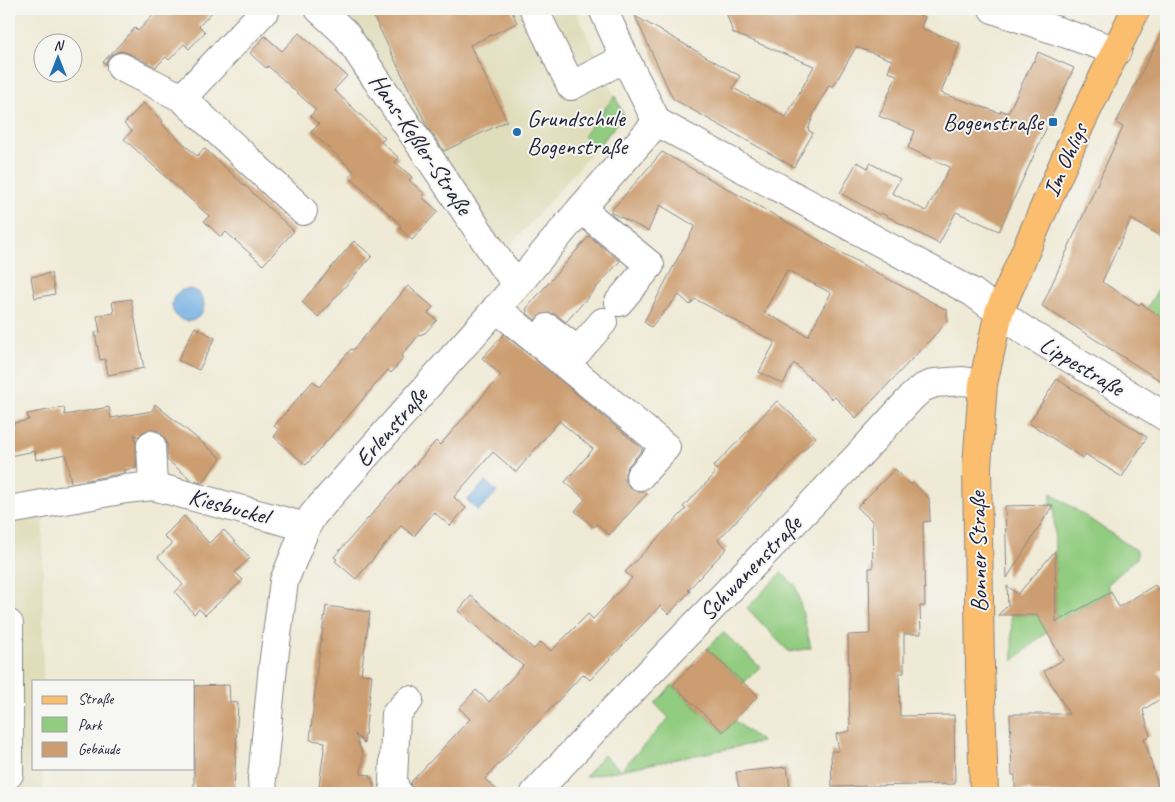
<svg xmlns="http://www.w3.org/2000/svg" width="1175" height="802" font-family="Caveat,sans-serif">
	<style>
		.built { fill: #e0ddbb }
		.green { fill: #92cc80; stroke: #5a775e }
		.water { fill: #6dace0; stroke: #48678e }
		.building { fill: #cc9d70; fill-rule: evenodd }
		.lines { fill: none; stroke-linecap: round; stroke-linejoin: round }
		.minor-casing { stroke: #888688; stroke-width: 30 }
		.major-casing { stroke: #888688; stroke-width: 30 }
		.minor { stroke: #fff; stroke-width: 28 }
		.major { stroke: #fbbd6e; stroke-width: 28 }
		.poi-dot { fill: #1f6fb2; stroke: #f6f6f2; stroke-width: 2 }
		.labels { text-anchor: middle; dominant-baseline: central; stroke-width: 4; stroke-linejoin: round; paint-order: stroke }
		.poi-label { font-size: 24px; fill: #22223b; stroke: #f6f6f2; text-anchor: start }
		.street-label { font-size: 24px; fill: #22223b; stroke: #f6f6f2 }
	</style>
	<rect width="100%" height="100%" fill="#f6f6f2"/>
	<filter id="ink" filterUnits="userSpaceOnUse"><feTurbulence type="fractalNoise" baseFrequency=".02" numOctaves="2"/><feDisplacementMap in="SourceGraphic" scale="10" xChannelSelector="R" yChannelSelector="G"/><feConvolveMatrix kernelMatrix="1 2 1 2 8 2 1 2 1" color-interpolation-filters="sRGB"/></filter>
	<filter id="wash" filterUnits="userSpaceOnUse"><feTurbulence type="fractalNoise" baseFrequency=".0096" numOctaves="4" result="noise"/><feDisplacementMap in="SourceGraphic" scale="20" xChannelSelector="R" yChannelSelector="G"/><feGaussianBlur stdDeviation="1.12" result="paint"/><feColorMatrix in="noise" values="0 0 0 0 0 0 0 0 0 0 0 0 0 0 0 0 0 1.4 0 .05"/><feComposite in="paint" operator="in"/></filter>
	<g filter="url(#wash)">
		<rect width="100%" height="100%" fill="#efead5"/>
		<path class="built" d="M341 9H575L624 116 506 251Z
			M43 509V681H34V768H43V793H9V523Z"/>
		<path class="green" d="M615 96 624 116 597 147 583 136Z
			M1166 275V323L1146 310Z
			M1051 493 1137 551V558L1107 585 1111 592 1060 620 1013 661 1011 615H1056L1054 505H1051Z
			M781 573 796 586 811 648 789 652 747 608Z
			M723 632 760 667 744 683 707 649Z
			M672 685 723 732 734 720 762 742 585 777 603 755 621 770 669 718 655 704Z"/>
		<path class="water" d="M172 305a16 16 0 1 1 32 0a16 16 0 1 1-32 0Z
			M486 481 497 492 478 511 467 500Z"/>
		<g id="blocks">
			<path class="building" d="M159 9H215L199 26 205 32 189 49 184 44 169 60 166 57 156 67 128 53 121 51 112 54 107 60 106 64 103 62 135 28 138 31Z
				M370 9H511L517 23 470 45 507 121 444 151 428 128Z
				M725 9H901L925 17 921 28 960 43 941 93 1000 113 1001 110 1008 113 1033 61 1034 62 1038 52 1074 68 999 231 956 212 939 244 881 213 880 215 840 193 857 162 868 168 870 163 900 179 892 193 926 211 950 167 908 148 915 131 879 116 897 75 888 72 892 60 856 47 833 87 829 85 815 111 808 130 813 133 794 167 673 99 635 16 740 76 733 88 786 117 814 66 733 33Z
				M1166 24V239L1131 219 1102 282 1139 305 1141 303 1166 321V384L1042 306 1123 127 1116 123Z
				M299 33 347 76 334 90 385 138 381 142 399 158 395 162 412 177 409 180 425 194 422 197 438 211 412 240 400 229V224L349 177 354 171 311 132 319 124 310 116 316 110 268 66 266 68 250 53 265 36 282 51Z
				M143 103 163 121 161 123 197 156 204 148 294 231 263 265 226 232 221 237 204 221 209 216 124 139 132 131 124 124Z
				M662 152 890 280 947 310V322L856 418 834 396 832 399 794 363 783 384 759 372 775 342 695 299 690 305 679 295 651 327 644 322 695 226 660 205 648 231 610 212ZM787 270 831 293 808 336 764 312Z
				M589 236 620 261 566 322 557 315 550 313 542 314 535 320 528 314 526 309Z
				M354 241 372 256 318 317 302 302Z
				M51 273 55 294 35 298 31 277Z
				M408 286 433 307 428 313 437 320 425 333 419 335 402 355V360L391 373 388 370 306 465 274 437 279 430 274 426 313 381 319 387 351 349 353 350Z
				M131 299 144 368 108 375 105 359 100 360 95 333 100 332 97 316 114 313 112 302Z
				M195 327 215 338 199 370 178 360Z
				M504 334 643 449 628 466 625 473V480L630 488 636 491H643L647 494 609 535 597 524 594 527 575 511 585 499 565 482 593 449 559 421 516 472 493 452 454 497 466 508 450 526 434 512 414 536 401 526 356 579 335 561 337 559 334 557 436 441 440 445 501 375 482 358Z
				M1057 379 1147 437 1122 477 1085 454 1083 458 1029 423Z
				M777 401 816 437 718 540 727 548 688 590 690 591 669 614 660 606 590 680 583 674 485 779 500 793H414L410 783 470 719 459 708 476 690 489 702 523 666 458 611 471 596 534 649 541 642 551 651 588 614 593 619 632 578 625 572 686 509 683 507 715 474 714 473 717 470 713 467Z
				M155 404 221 458 202 483 193 481 167 460V444L164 437 159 431 151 429 143 432 138 437 134 434 136 443V468L124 470 125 473 71 483 66 454 36 460 35 451 9 456V424L29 420 27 414 64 407 65 415 109 407 111 418 152 411Z
				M895 469 911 485 913 483 929 498 930 521 923 522 925 606H920L921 634H904V673H899L900 716 954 715 955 784 832 787 831 751H839L836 734 850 731 848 635 870 634 869 568H873L872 521 857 507Z
				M1053 505 1007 578 1005 506Z
				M184 516 209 543 224 530 250 558 235 572 243 580 205 615 199 609 194 614 175 592 183 585 158 557 172 544 164 536Z
				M1055 551 1056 622 1111 592 1119 607 1155 585 1158 590 1166 585V667L1158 672 1166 684V695L1143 710 1150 736 1144 738 1160 793H1032L1031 790H1015V775H1012L1010 714H1069L1044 671 1063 660 1037 615H998L1008 605 1007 586 1018 594Z
				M326 606 370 612 361 674 372 675 364 743 355 734 363 756 361 774 370 775 377 793H318L325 742 310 740 317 669Z
				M707 649 758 696 723 732 673 685Z
				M229 685 230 702 238 703 234 793H194V686Z
				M787 767 791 793H740L736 772Z"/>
		</g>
	</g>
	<g filter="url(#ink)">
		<use href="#blocks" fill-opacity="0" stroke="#888688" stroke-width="1"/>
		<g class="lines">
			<defs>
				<path id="minor" d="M319 9 345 33 501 264 518 284
					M534 9 571 86 625 58
					M603 9 625 58 657 122 972 292 1022 329 1166 417
					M993 9 1117 51
					M121 67 182 98 303 211
					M182 98 266 9
					M581 209 650 265 619 302
					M496 308 666 447 640 476
					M548 328 578 351 603 322
					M153 486 306 527
					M9 510 126 489 153 486 151 445
					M9 624V774
					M263 793 262 779 273 666 284 581 306 527 313 515 518 284 579 211 657 122
					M398 793 395 788 393 780 396 714 409 700
					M535 793 595 729 857 457 912 397 922 388 935 383 963 381 983 384"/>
				<path id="major" d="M984 793 980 667 977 466 983 384 999 312 1080 125 1136 9"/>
			</defs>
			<use href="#minor" class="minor-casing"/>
			<use href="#major" class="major-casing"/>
			<use href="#minor" class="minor"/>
			<use href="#major" class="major"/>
		</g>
	</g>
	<g class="poi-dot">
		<rect x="1048" y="117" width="10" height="10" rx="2.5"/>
		<circle cx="517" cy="132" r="5"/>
	</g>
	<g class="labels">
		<g class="poi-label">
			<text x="527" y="118">Grundschule<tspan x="527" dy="28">Bogenstraße</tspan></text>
			<text x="1043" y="122" text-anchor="end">Bogenstraße</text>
		</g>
		<g class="street-label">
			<text transform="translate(421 144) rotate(56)">Hans-Keßler-Straße</text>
			<text transform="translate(1065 160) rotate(-66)">Im Ohligs</text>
			<text transform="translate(1082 366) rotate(31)">Lippestraße</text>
			<text transform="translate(391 427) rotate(-49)">Erlenstraße</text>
			<text transform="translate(229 506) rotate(15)">Kiesbuckel</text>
			<text transform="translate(978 552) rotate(-91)">Bonner Straße</text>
			<text transform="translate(750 568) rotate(-46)">Schwanenstraße</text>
		</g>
	</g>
	<rect width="1175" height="802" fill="none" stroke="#f6f6f2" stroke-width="30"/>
	<rect x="32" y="680" width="162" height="90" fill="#f6f6f2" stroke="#a1a1a9"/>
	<rect x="42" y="696" width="25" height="8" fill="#fbbd6e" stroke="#a1a1a9"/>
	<text x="78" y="704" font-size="15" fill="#22223b">Straße</text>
	<rect x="42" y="717" width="25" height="15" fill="#92cc80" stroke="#a1a1a9"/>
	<text x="78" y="730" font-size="15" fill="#22223b">Park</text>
	<rect x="42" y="742" width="25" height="15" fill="#cc9d70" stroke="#a1a1a9"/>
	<text x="78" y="754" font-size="15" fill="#22223b">Gebäude</text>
	<g transform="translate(58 58)"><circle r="24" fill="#f6f6f2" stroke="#a1a1a9"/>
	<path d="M0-4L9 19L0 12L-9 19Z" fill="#1f6fb2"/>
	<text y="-8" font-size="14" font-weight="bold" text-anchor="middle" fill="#22223b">N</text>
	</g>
</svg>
